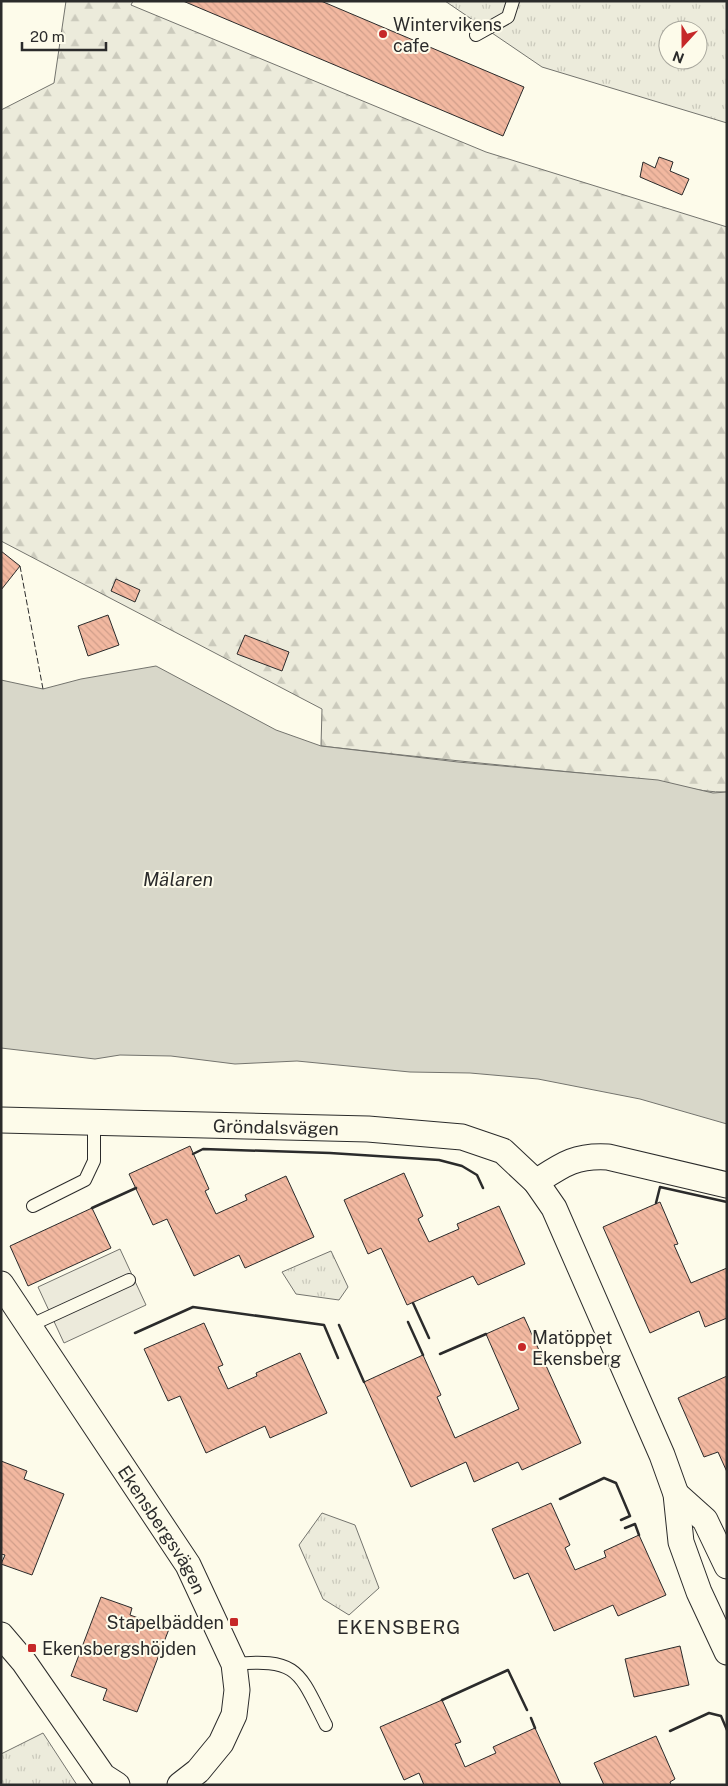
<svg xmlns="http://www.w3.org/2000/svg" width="728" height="1786" font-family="'Public Sans',sans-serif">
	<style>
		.grass { fill: url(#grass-tufts); stroke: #74746e; fill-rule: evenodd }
		.forest { fill: url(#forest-firs); stroke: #74746e }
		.parking { fill: #eceadb; stroke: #74746e }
		.water { fill: #d8d7c9; stroke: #74746e }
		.building { fill: url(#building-back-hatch); stroke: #2b2b2b }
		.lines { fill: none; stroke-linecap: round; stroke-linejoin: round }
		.service-casing { stroke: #2b2b2b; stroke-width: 14 }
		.minor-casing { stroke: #2b2b2b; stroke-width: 27 }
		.service { stroke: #fdfbea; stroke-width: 12 }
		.minor { stroke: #fdfbea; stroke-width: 25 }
		.fence { stroke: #2b2b2b; stroke-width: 1; stroke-dasharray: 6 2.5; stroke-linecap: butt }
		.wall { stroke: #2b2b2b; stroke-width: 2.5 }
		.poi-dot { fill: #c62828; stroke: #fdfbea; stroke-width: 2 }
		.labels { text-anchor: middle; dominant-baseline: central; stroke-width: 4; stroke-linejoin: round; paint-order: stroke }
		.poi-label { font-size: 18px; fill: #2b2b2b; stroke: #fdfbea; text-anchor: start }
		.street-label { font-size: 18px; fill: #2b2b2b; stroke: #fdfbea }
		.water-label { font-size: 19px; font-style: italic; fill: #2b2b2b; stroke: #fdfbea }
		.neighbourhood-label { font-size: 19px; letter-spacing: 1px; fill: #2b2b2b; stroke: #fdfbea }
	</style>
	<defs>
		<pattern id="grass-tufts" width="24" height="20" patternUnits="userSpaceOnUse" patternTransform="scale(1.25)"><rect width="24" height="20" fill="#ecebdb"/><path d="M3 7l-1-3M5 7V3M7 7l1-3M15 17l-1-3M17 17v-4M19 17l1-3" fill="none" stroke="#cbcabc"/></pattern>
		<pattern id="forest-firs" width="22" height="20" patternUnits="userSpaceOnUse" patternTransform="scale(1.25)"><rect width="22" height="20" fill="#ecebdb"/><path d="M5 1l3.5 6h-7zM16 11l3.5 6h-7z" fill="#cbcabc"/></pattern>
		<pattern id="building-back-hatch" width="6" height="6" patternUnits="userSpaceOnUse" patternTransform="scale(1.25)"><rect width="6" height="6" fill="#f2b8a0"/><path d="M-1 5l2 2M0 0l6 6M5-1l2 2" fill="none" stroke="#d09e8a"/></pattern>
	</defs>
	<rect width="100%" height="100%" fill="#fdfbea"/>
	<path class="grass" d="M445 1H727V123L542 67ZM668 30H698V60H668Z
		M331 1251 348 1287 339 1300 296 1294 282 1272Z
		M322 1513 355 1525 379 1588 349 1615 323 1599 299 1545Z
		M43 1733 77 1785H1V1754Z"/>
	<path class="forest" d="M66 1H133L131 5 486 152 727 227V792C696 793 665 781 633 778 529 768 425 758 321 746L322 709 1 541V110L54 83Z"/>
	<path class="parking" d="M120 1249 146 1305 64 1343 38 1287Z"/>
	<path class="water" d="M156 666 276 730 321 746 458 762 658 780 713 793 727 792V1124L640 1099 538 1079 470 1073 410 1072 297 1061 235 1064 171 1056 120 1055 95 1059 1 1048V680L43 689 81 679Z"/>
	<path class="building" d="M183 1H321L524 87 503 136Z
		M659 157 673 162 670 171 689 179 682 195 640 177 643 162 655 168Z
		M1 551 20 566 1 590Z
		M116 579 140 590 135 602 111 591Z
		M108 615 119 645 88 656 78 626Z
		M245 635 289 652 282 671 237 654Z
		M190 1146 209 1189 205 1191 216 1214 247 1200 245 1195 286 1176 314 1237 245 1268 239 1255 194 1276 167 1219 153 1225 129 1174Z
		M404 1173 423 1216 418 1219 429 1242 459 1229 457 1224 499 1206 525 1264 478 1285 473 1276 407 1305 381 1248 368 1254 344 1200Z
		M660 1202 678 1244 674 1245 691 1283 727 1268V1318L705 1327 699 1311 650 1333 603 1227Z
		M92 1208 111 1248 28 1286 10 1246Z
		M524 1317 581 1443 522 1470 518 1462 474 1482 466 1462 411 1487 364 1382 423 1355 441 1395 437 1397 455 1438 519 1409 486 1334Z
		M204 1323 223 1365 218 1367 228 1389 257 1376 256 1373 300 1353 327 1413 270 1438 265 1426 206 1453 180 1396 168 1401 144 1349Z
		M727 1376V1472L718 1452 704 1457 678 1398Z
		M1 1461 27 1471 24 1479 64 1494 32 1575 1 1564 5 1555 1 1554Z
		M551 1503 570 1545 565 1548 575 1570 606 1557 604 1551 639 1535 666 1595 618 1616 613 1605 554 1631 528 1573 514 1579 492 1529Z
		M101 1597 132 1608 130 1615 169 1629 137 1712 103 1700 107 1689 71 1676Z
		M680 1646 689 1685 634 1697 625 1659Z
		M442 1700 461 1742 455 1744 465 1767 496 1753 493 1747 535 1728 561 1785H424L419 1773 404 1780 380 1727Z
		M656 1736 675 1779 670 1782 671 1785H604L594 1763Z"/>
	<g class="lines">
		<defs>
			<path id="service" d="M476 35 508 17 513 1
				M33 1206 85 1180 94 1161V1123
				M29 1326 129 1280
				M234 1664C299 1658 299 1672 326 1725"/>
			<g id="minor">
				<path id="s1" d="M1 1120 368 1129 462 1137 503 1151 536 1182 554 1208 662 1455 676 1494 681 1542 699 1592 727 1652"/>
				<path d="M536 1182C562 1165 575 1155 608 1157L727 1185"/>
				<path id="s2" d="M1 1284 188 1565 234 1664 237 1690 234 1715 221 1743 198 1771 180 1785"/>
				<path d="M676 1494 705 1520 727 1566"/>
				<path d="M1 1635 24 1662 103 1776 117 1785"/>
			</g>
		</defs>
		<use href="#service" class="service-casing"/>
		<use href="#minor" class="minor-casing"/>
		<use href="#service" class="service"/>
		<use href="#minor" class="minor"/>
		<path class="fence" d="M20 566 43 689"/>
		<path class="wall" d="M193 1154 203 1149 330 1153 439 1160 462 1166 477 1175 483 1188
			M656 1203 660 1187 727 1202
			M92 1208 136 1188
			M413 1303 429 1338
			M408 1322 423 1355
			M339 1325 364 1382
			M135 1333 193 1307 324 1325 338 1358
			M440 1354 486 1334
			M560 1499 604 1478 616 1483 630 1516 621 1520
			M625 1528 635 1524 639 1535
			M442 1700 508 1670 527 1710
			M531 1718 535 1728
			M670 1731 709 1713 721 1716 727 1730"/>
	</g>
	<g class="poi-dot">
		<circle cx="383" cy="34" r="5"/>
		<circle cx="522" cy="1347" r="5"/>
		<rect x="229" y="1617" width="10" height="10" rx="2.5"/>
		<rect x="27" y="1643" width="10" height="10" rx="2.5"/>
	</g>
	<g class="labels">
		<g class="poi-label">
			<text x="393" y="24">Wintervikens<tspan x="393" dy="21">cafe</tspan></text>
			<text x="532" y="1337">Matöppet<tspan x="532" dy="21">Ekensberg</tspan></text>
			<text x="224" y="1622" text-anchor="end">Stapelbädden</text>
			<text x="42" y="1648">Ekensbergshöjden</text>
		</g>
		<g class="street-label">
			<text stroke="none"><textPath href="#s1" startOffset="275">Gröndalsvägen</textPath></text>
			<text stroke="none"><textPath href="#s2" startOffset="294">Ekensbergsvägen</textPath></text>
		</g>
		<g class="water-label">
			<text x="178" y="879">Mälaren</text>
		</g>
		<g class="neighbourhood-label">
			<text x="399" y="1627">EKENSBERG</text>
		</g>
	</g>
	<rect width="728" height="1786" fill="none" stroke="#2b2b2b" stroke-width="5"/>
	<g transform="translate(683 45) rotate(201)"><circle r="24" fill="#fdfbea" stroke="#a9a89e"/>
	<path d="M0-4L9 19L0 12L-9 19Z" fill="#c62828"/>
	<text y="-8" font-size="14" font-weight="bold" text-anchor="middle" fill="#2b2b2b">N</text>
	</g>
	<path d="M22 42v8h84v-8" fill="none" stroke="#2b2b2b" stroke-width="2.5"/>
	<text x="30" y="42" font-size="15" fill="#2b2b2b" stroke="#fdfbea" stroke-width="4" paint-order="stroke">20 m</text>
</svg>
